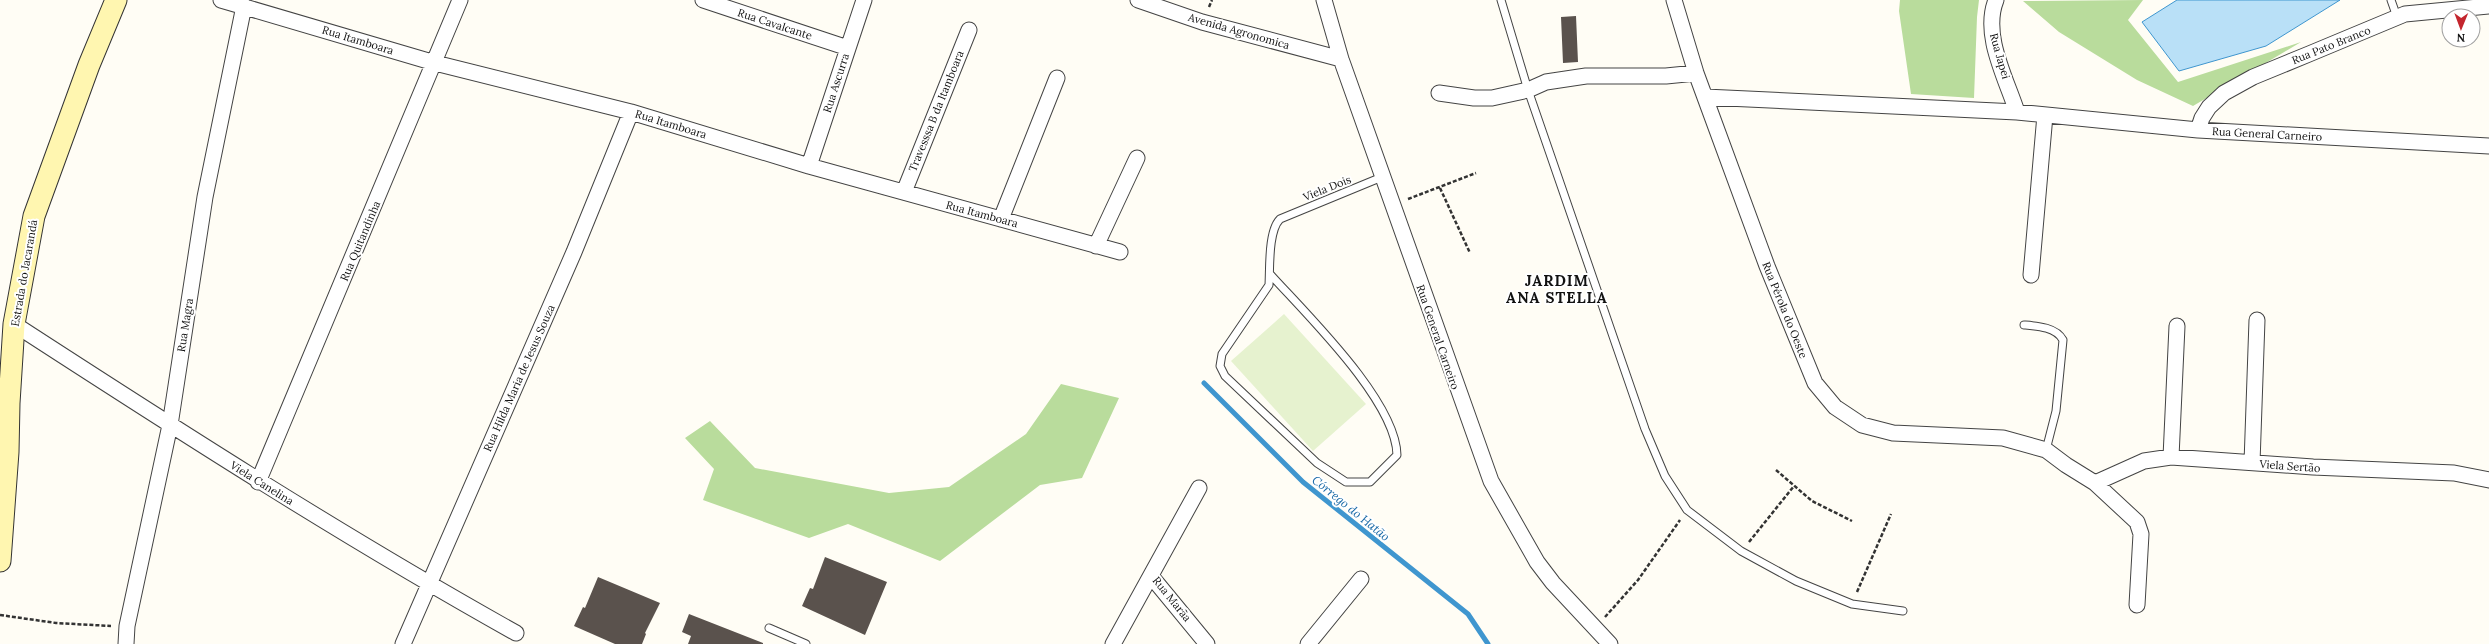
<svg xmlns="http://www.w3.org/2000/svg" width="2489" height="644" font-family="Lora,serif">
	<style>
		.forest { fill: #b9dc9c }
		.pitch { fill: #e6f2cf }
		.water { fill: #b9e0f7; stroke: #3f96cf }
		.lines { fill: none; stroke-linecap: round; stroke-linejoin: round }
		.stream { stroke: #3f96cf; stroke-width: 5 }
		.building { fill: #5a524d }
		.lane-casing { stroke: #444; stroke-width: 9 }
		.street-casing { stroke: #444; stroke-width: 17 }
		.secondary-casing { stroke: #333; stroke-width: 23 }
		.path { stroke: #333; stroke-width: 2.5; stroke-dasharray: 4 2; stroke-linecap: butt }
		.lane { stroke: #fff; stroke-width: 7 }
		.street { stroke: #fff; stroke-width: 15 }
		.secondary { stroke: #fff6b0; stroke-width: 21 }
		.labels { text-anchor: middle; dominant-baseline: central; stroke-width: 4; stroke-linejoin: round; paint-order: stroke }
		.street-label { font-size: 11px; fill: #111; stroke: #fff }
		.water-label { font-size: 12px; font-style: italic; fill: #1768a6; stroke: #fff }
		.district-label { font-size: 15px; font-weight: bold; letter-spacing: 1px; fill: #111; stroke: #fff }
	</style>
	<rect width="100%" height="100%" fill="#fffdf5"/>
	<path class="forest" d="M1900 0H1979L1977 17 1974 98 1911 94 1899 11Z
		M2143 0 2128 20 2178 82 2301 42 2193 106 2137 80 2059 32 2023 1Z
		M1061 384 1119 398 1082 478 1040 485 940 561 848 524 809 538 703 500 714 469 685 438 710 421 755 468 889 493 949 487 1026 434Z"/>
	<path class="pitch" d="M1284 314 1366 404 1313 451 1231 361Z"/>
	<path class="water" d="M2177 0H2340L2266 46 2179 71 2142 22Z"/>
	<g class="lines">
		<path class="stream" d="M1204 383 1303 482 1468 614 1488 644"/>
	</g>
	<path class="building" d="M1576 16 1578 62 1563 63 1561 17Z
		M825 557 887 582 865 635 802 606 810 588 813 589Z
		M598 577 660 603 645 633 646 634 642 644H615L574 626 583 607 585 608Z
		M689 614 763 643V644H688L691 636 682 632Z"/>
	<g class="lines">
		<defs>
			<path id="lane" d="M1501 0 1528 90 1645 429 1665 476 1687 510 1741 551 1796 581 1852 604 1903 611
				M2391 0 2397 17
				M1270 274C1307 315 1396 401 1397 455L1370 482H1346L1317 463 1225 376 1220 366 1222 354 1269 285C1270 268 1268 231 1280 219L1382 177
				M2024 325C2037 326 2056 327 2063 340L2056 411 2046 450
				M769 628 806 644"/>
			<path id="street" d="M221 0 435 63 631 112 809 166 1120 252
				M703 0 848 48
				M1138 0 1202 22 1341 59
				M1324 0 1341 59 1491 481 1537 562 1553 583 1610 644
				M1674 0 1696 73 1767 266 1815 383 1835 407 1862 425 1893 433 2003 438 2046 450 2066 465 2095 483 2137 522 2141 534 2137 605
				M1996 0C1982 35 2006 78 2017 112
				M1439 93 1474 98H1492L1528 90 1546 82 1586 76H1666L1696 73
				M1705 97 2017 112 2198 130 2489 146
				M2198 130 2202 118 2209 107 2224 93 2253 77 2309 54 2405 14 2489 6
				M809 166 864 0
				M904 192 969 30
				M1001 219 1057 78
				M1096 246 1137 158
				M2031 275 2045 115
				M14 324C179 431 344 537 516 633
				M2171 457 2177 326
				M2252 463 2257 320
				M258 482 460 0
				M2095 483 2144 461 2171 457 2313 467 2454 473 2489 480
				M1151 576 1207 644
				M126 644 127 626 170 425 205 197 244 6
				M403 644 574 252 631 112
				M1113 644 1199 488
				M1308 644 1361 579"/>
			<path id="secondary" d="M0 561 8 452 9 403 14 324 34 216 89 65 116 0"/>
		</defs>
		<use href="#lane" class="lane-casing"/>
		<use href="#street" class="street-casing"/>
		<use href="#secondary" class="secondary-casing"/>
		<path class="path" d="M1209 7 1212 0
			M1440 188 1470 253
			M1408 199 1476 173
			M1776 470 1812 501 1852 521
			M1749 542 1794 486
			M1857 592 1891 514
			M0 615 56 623 111 626
			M1605 617 1638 580 1680 520"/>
		<use href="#lane" class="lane"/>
		<use href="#street" class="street"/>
		<use href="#secondary" class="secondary"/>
	</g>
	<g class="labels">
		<g class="street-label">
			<text transform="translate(775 24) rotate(18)">Rua Cavalcante</text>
			<text transform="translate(1239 31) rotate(16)">Avenida Agronomica</text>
			<text transform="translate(358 40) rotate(17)">Rua Itamboara</text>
			<text transform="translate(2331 45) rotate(-22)">Rua Pato Branco</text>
			<text transform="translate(2000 56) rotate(74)">Rua Japei</text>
			<text transform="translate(836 83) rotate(-72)">Rua Ascurra</text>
			<text transform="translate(936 111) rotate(-68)">Travesssa B da Itamboara</text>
			<text transform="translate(671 124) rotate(17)">Rua Itamboara</text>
			<text transform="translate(2267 134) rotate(3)">Rua General Carneiro</text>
			<text transform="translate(1327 188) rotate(-22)">Viela Dois</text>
			<text transform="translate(982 214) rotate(15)">Rua Itamboara</text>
			<text transform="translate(360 241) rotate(-67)">Rua Quitandinha</text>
			<text transform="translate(24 273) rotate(-80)">Estrada do Jacarandá</text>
			<text transform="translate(1785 310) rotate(68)">Rua Pérola do Oeste</text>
			<text transform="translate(185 325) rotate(-81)">Rua Magra</text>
			<text transform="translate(1438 337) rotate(71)">Rua General Carneiro</text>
			<text transform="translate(519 378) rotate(-66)">Rua Hilda Maria de Jesus Souza</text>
			<text transform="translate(2290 466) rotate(4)">Viela Sertão</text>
			<text transform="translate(262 483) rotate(32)">Viela Canelina</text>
			<text transform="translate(1172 599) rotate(51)">Rua Marãa</text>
		</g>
		<g class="water-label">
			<text transform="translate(1351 508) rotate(39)">Córrego do Hatão</text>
		</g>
		<g class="district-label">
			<text x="1557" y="280">JARDIM<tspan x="1557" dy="17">ANA STELLA</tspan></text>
		</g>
	</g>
	<g transform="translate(2461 28) rotate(181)"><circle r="19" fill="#ffffff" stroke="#a0a0a0"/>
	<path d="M0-3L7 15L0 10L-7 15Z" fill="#c4262e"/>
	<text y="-6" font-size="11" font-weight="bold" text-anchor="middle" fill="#111111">N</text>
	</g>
</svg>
